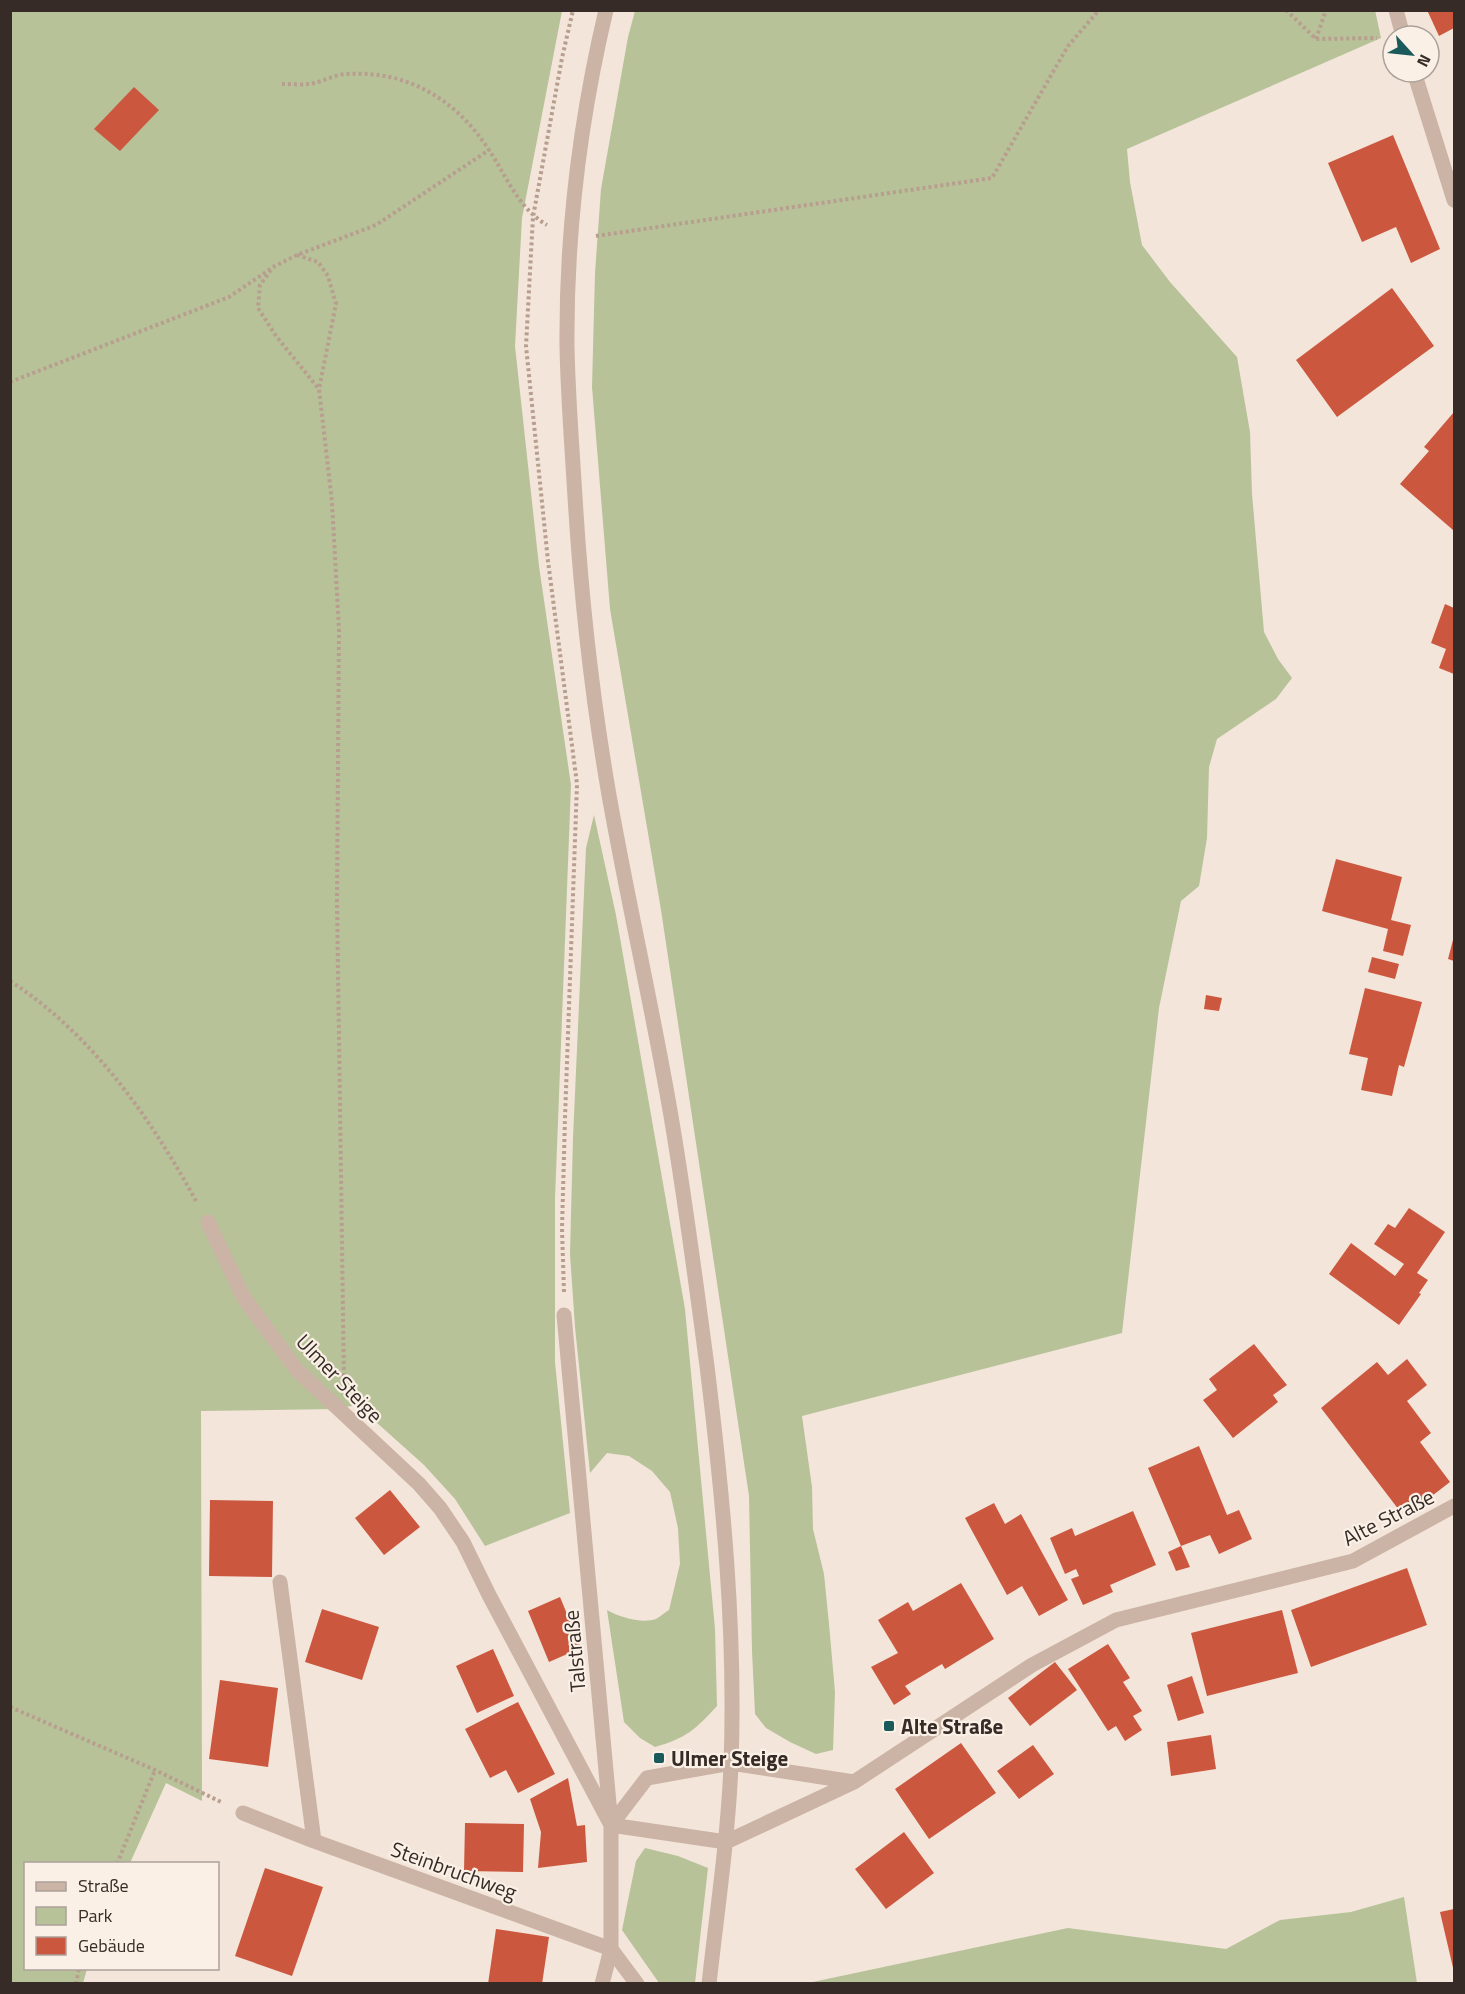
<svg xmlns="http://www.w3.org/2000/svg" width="1465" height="1994" font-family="'Titillium Web',sans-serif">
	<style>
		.green { fill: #b7c299 }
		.building { fill: #cc573f }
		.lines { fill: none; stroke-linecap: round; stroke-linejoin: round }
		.path { stroke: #b79e8f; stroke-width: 4; stroke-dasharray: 3 3; stroke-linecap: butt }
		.minor { stroke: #cbb4a5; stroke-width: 15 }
		.poi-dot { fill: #1a5a5a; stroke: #faf0e6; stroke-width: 2 }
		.labels { text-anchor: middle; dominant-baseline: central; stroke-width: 4.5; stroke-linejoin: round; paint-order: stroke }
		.street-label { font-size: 21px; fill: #372b27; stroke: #faf0e6 }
		.poi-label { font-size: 21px; font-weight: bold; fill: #372b27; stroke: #faf0e6; text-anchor: start }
	</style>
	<rect width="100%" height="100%" fill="#f3e5da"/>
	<path class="green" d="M1375 10 1381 38 1127 149 1130 182 1142 245 1170 282 1237 357 1250 432 1252 494 1264 632 1278 659 1292 678 1276 699 1217 739 1209 767 1207 838 1199 886 1181 901 1159 1008 1122 1333 802 1416 812 1487 813 1529 824 1574 829 1624 835 1692 833 1750 816 1754 790 1742 766 1728 755 1714 752 1651 749 1496 661 910 610 609 592 387 595 273 601 189 628 37 635 11Z
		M11 11H562L522 218 515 346 539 566 571 785 555 1199V1362L570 1513 485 1546 455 1499 424 1465 357 1405 335 1409 201 1411 202 1801 166 1783 130 1863 26 1864V1968L87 1969 83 1983 11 1984Z
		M594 815 616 915 685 1309 715 1629 717 1706C695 1730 686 1738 655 1747L640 1738 624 1722 607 1610C619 1617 642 1624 656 1619 660 1617 665 1612 669 1610L680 1564 678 1528 670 1492 652 1471 629 1456 607 1453 590 1473 575 1327 570 1254 573 1138 586 848Z
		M645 1848 678 1856 708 1868 695 1983H659L622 1930 636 1861Z
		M1404 1897 1417 1983H808L1068 1928 1226 1949 1280 1920 1351 1912Z"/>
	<path class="building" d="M1427 10H1453L1454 28 1439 36Z
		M134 87 159 110 120 151 94 129Z
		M1393 135 1440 249 1411 263 1396 227 1362 242 1328 163Z
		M1392 288 1434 346 1337 417 1296 360Z
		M1454 412V528L1453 530 1400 484 1429 451 1424 447Z
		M1445 604 1454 608V674L1439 668 1446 649 1431 643Z
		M1336 859 1402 877 1391 920 1411 925 1403 956 1383 951 1388 929 1322 911Z
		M1454 936V961L1448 959Z
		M1372 957 1399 964 1395 979 1368 972Z
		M1365 988 1422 1002 1404 1067 1399 1065 1392 1096 1361 1090 1368 1058 1349 1054Z
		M1206 995 1222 998 1219 1011 1204 1009Z
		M1409 1208 1445 1232 1417 1273 1428 1280 1419 1293 1421 1294 1399 1325 1329 1274 1351 1243 1395 1276 1404 1264 1374 1244 1388 1224 1395 1228Z
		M1254 1344 1287 1385 1273 1395 1278 1402 1233 1438 1203 1400 1217 1390 1209 1379Z
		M1407 1359 1427 1385 1407 1401 1431 1433 1420 1442 1450 1482 1424 1502 1399 1510 1321 1408 1377 1362 1388 1375Z
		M1199 1446 1227 1515 1239 1510 1252 1539 1219 1554 1210 1535 1181 1546 1190 1567 1176 1571 1168 1552 1181 1546 1148 1468Z
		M390 1490 420 1527 384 1555 355 1518Z
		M210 1500 273 1501 272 1577 209 1576Z
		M994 1503 1005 1524 1021 1514 1068 1600 1039 1616 1022 1586 1007 1595 965 1518Z
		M1133 1511 1156 1565 1110 1585 1113 1592 1083 1605 1071 1579 1079 1576 1076 1569 1065 1574 1050 1538 1072 1528 1075 1536Z
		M1407 1568 1427 1625 1311 1667 1291 1610Z
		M961 1583 994 1639 945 1669 942 1664 905 1686 911 1694 894 1705 871 1667 898 1653 878 1620 908 1602 913 1611Z
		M560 1597 581 1648 549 1662 528 1611Z
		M322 1609 379 1627 362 1680 305 1662Z
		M1282 1610 1298 1673 1207 1696 1191 1633Z
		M1108 1644 1130 1678 1123 1682 1142 1711 1133 1716 1142 1730 1125 1741 1116 1726 1108 1731 1068 1669Z
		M493 1649 514 1696 477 1713 456 1666Z
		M1055 1662 1077 1690 1030 1726 1008 1698Z
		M1192 1676 1204 1713 1178 1721 1167 1685Z
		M220 1680 278 1688 268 1767 209 1759Z
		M518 1702 555 1774 518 1793 506 1770 490 1778 465 1729Z
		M1211 1735 1216 1769 1171 1776 1167 1742Z
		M961 1743 996 1793 929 1839 895 1789Z
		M1033 1745 1054 1774 1019 1799 997 1771Z
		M568 1778 577 1826 585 1825 587 1862 538 1868 541 1832 530 1799Z
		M465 1823 524 1824 523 1872 464 1871Z
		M904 1832 934 1873 886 1909 855 1869Z
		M265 1868 323 1887 292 1976 235 1956Z
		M1454 1909V1972L1440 1912Z
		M496 1929 549 1937 542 1984H488Z"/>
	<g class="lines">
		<path class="path" d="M1286 10 1316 39 1377 38
			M1316 39 1326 10
			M282 84C291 84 301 85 310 84 322 82 333 75 346 74 407 70 456 99 489 150 507 177 518 208 547 225
			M596 236 992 178 1068 46 1099 10
			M297 255 318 262 328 276 336 304 319 389 332 502 339 630 337 901 344 1381
			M271 270 260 285 258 308 276 336 318 388
			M10 382 229 297 275 266 297 255 376 225 489 150
			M10 981C92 1034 150 1117 196 1201
			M564 1292 562 1229 565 1118 577 784 548 561 526 346 533 217 562 58 573 10
			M10 1707 155 1770 221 1802
			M117 1864 155 1770
			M76 1984 79 1968"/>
		<path class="minor" d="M606 10C580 120 566 235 567 347 568 397 572 447 575 497 581 597 592 697 609 795 627 897 650 997 668 1099 684 1188 695 1277 707 1366 723 1498 736 1631 731 1765 728 1838 717 1911 709 1984
			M1396 10 1403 36
			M1414 72 1454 200
			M208 1222 244 1298 297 1370 419 1484 440 1508 463 1542 489 1595 611 1825
			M564 1315 611 1825V1949L602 1984
			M280 1582 314 1841
			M243 1813 314 1841 611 1949 637 1984
			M611 1825 647 1778 731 1763 854 1782
			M611 1825 726 1842
			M726 1842 854 1782 1032 1665 1116 1620 1353 1561 1454 1506"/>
	</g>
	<g class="poi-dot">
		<rect x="883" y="1720" width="12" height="12" rx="3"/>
		<rect x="653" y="1752" width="12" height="12" rx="3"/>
	</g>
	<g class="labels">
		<g class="street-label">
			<text transform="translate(340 1378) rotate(46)">Ulmer Steige</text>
			<text transform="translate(1388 1517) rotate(-27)">Alte Straße</text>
			<text transform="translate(574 1651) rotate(-95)">Talstraße</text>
			<text transform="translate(454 1870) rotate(20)">Steinbruchweg</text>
		</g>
		<g class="poi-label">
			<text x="901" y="1726">Alte Straße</text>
			<text x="671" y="1758">Ulmer Steige</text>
		</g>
	</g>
	<rect width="1465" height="1994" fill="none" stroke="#372b27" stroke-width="24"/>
	<rect x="24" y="1862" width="195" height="108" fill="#faf0e6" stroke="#aca19a" stroke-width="1.5"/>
	<rect x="36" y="1882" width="30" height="9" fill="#cbb4a5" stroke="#aca19a" stroke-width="1.5"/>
	<text x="78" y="1892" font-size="18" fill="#372b27">Straße</text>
	<rect x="36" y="1907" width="30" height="18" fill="#b7c299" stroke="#aca19a" stroke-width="1.5"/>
	<text x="78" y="1922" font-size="18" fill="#372b27">Park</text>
	<rect x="36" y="1937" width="30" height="18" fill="#cc573f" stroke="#aca19a" stroke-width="1.5"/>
	<text x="78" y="1952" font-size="18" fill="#372b27">Gebäude</text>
	<g transform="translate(1411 54) rotate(117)"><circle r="28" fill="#faf0e6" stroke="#aca19a" stroke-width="1.5"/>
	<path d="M0-4.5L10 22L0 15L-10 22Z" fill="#1a5a5a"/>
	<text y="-9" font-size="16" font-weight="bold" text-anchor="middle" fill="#372b27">N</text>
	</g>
</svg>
